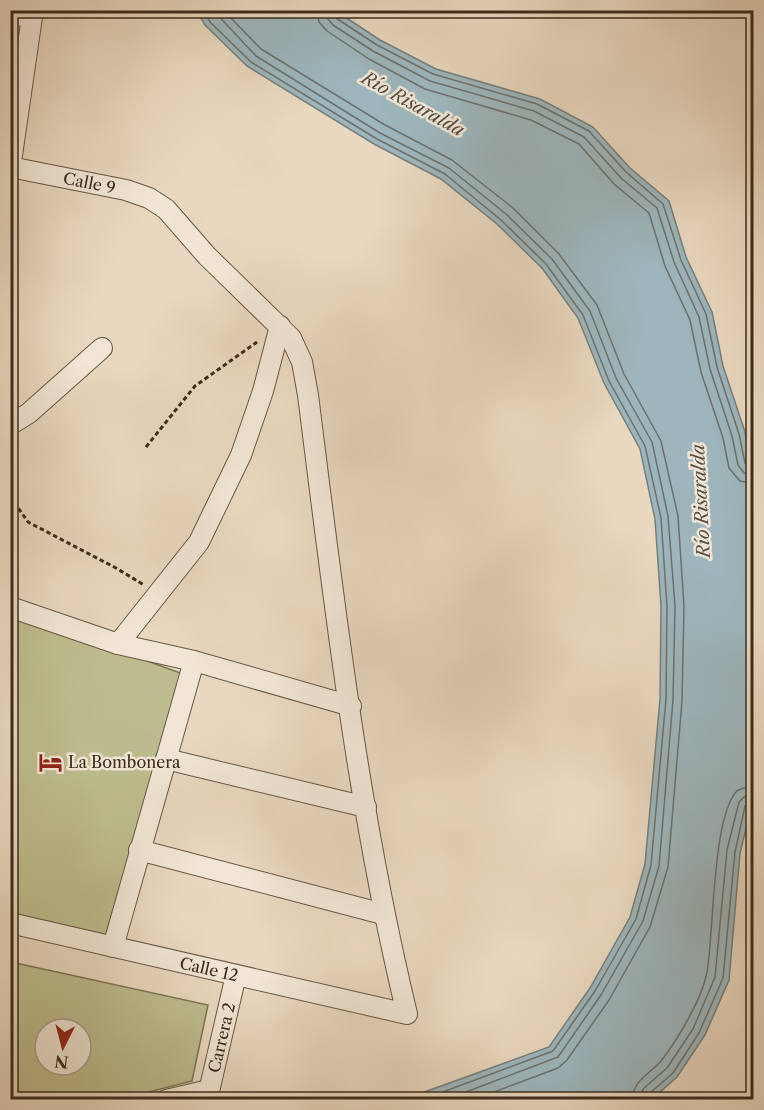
<svg xmlns="http://www.w3.org/2000/svg" width="764" height="1110" font-family="'Libre Caslon Text',serif">
	<style>
		.green { fill: #bdbc8e; stroke: #7d7456; stroke-width: 1.5; fill-rule: evenodd }
		.water { fill: #9db6bd; stroke: #777f7d; stroke-width: 1.5 }
		.lines { fill: none; stroke-linecap: round; stroke-linejoin: round }
		.shore { stroke: #6d716d; stroke-width: 1.5 }
		.minor-casing { stroke: #685746; stroke-width: 22 }
		.path { stroke: #3d2c1d; stroke-width: 3; stroke-dasharray: 4.5 3; stroke-linecap: butt }
		.minor { stroke: #f1e6d5; stroke-width: 20 }
		.labels { text-anchor: middle; dominant-baseline: central; stroke-width: 5; stroke-linejoin: round; paint-order: stroke }
		.street-label { font-size: 16px; fill: #3d2c1d; stroke: #f1e6d5 }
		.poi-label { font-size: 16px; fill: #3d2c1d; stroke: #f1e6d5; text-anchor: start }
		.water-label { font-size: 18px; font-style: italic; fill: #554e45; stroke: #f1e6d5 }
	</style>
	<rect width="100%" height="100%" fill="#e9d8bf"/>
	<filter id="stains"><feTurbulence type="fractalNoise" baseFrequency=".00333" numOctaves="4"/><feColorMatrix values="0 0 0 0 .2 0 0 0 0 .09 0 0 0 0 .02 0 0 0 .5 -.17"/></filter>
	<radialGradient id="worn" r=".72"><stop offset=".6" stop-color="#630" stop-opacity="0"/><stop offset="1" stop-color="#630" stop-opacity=".3"/></radialGradient>
	<path class="green" d="M10 611 183 674 105 938 11 918Z
		M11 962 208 1005 192 1081 122 1099H11ZM45 1029H81V1065H45Z"/>
	<path class="water" d="M197 11H336L380 40 436 69 540 99 593 127 630 168 669 201 686 257 712 312 723 366 745 432 753 475 754 796 740 853 729 980 705 1035 677 1077 652 1099H405L549 1047 590 988 630 917 645 864 660 699 661 606 655 519 640 449 604 383 578 318 542 268 497 224 441 179 374 144 247 66 205 25Z"/>
	<g class="lines">
		<path class="shore" d="M204 10 210 22 251 62 377 139 445 174 501 220 546 264 583 315 609 381 645 446 661 518 667 606 666 699 651 865 636 919 595 991 553 1051 421 1100
			M213 10 256 56 380 133 449 168 506 214 552 259 590 311 616 378 652 442 668 516 675 606 673 700 659 866 643 921 601 995 558 1057 445 1100
			M223 10 261 49 385 125 452 160 513 208 559 254 597 305 624 374 661 441 678 516 684 606 682 701 668 867 650 927 609 1000 567 1060 558 1068 473 1100
			M317 10 319 22 327 31 369 59 425 89 531 120 579 144 614 184 649 213 665 266 690 320 701 372 723 438 729 468 740 481 754 484
			M326 10 327 18 333 25 373 51 430 81 534 111 584 137 621 178 657 208 674 262 699 317 710 369 732 436 738 465 744 473 754 475
			M333 10 336 18 377 45 433 74 537 104 589 131 626 172 663 204 681 260 706 314 717 367 739 434 745 463 754 468
			M632 1100C633 1080 650 1074 661 1061 678 1039 702 999 707 972 714 934 712 813 738 790L754 785
			M641 1100 643 1089 667 1068 693 1029 715 977 727 850 739 802 745 796 754 794
			M649 1100 650 1093 673 1073 699 1033 723 978 735 852 745 806 754 802"/>
		<defs>
			<g id="minor">
				<path d="M10 13 31 18"/>
				<path id="s1" d="M10 167 126 190 149 198 166 209 207 256 291 338 302 362 308 395C334 602 358 811 407 1014L10 923"/>
				<path d="M10 169 33 10"/>
				<path d="M10 425 29 413 102 348"/>
				<path d="M10 607 118 644 194 661 351 706"/>
				<path d="M118 644 199 542 241 455 263 391 280 326"/>
				<path d="M166 759 366 807"/>
				<path d="M139 850 383 914"/>
				<path d="M113 947 194 661"/>
				<path d="M166 1100 209 1090"/>
				<path id="s2" d="M207 1100 236 975"/>
			</g>
		</defs>
		<use href="#minor" class="minor-casing"/>
		<path class="path" d="M146 447 195 386 257 342
			M10 496 28 522 116 568 144 585"/>
		<use href="#minor" class="minor"/>
	</g>
	<defs>
		<symbol id="hotel-bare" viewBox="-9 -9 18 18"><path d="M-6-4.5h1.5V1H6V5H4.5V3h-9V5H-6ZM-4 0a1.8 1.8 0 1 1 3.6 0ZM.5 0V-2.5h3Q6-2.5 6 0Z" fill="#8f2418" stroke="#f1e6d5" stroke-width="2.5" paint-order="stroke"/></symbol>
	</defs>
	<g fill-rule="evenodd">
		<use href="#hotel-bare" x="34" y="746" width="33" height="33"/>
	</g>
	<g class="labels">
		<g class="street-label">
			<text stroke="none"><textPath href="#s1" startOffset="81">Calle 9</textPath></text>
			<text transform="translate(209 969) rotate(13)">Calle 12</text>
			<text stroke="none"><textPath href="#s2" startOffset="64">Carrera 2</textPath></text>
		</g>
		<g class="poi-label">
			<text x="68" y="762">La Bombonera</text>
		</g>
		<g class="water-label">
			<text transform="translate(413 104) rotate(29)">Río Risaralda</text>
			<text transform="translate(701 501) rotate(-93)">Río Risaralda</text>
		</g>
	</g>
	<rect width="764" height="1110" fill="none" stroke="#e9d8bf" stroke-width="36"/>
	<rect x="12" y="12" width="740" height="1086" fill="none" stroke="#3d2c1d" stroke-width="3"/>
	<rect x="18" y="18" width="728" height="1074" fill="none" stroke="#3d2c1d" stroke-width="1.5"/>
	<g transform="translate(63 1047) rotate(186)"><circle r="28" fill="#f1e6d5" stroke="#a99c8b" stroke-width="1.5"/>
	<path d="M0-4.5L10 22L0 15L-10 22Z" fill="#8f2418"/>
	<text y="-9" font-size="16" font-weight="bold" text-anchor="middle" fill="#3d2c1d">N</text>
	</g>
	<rect width="100%" height="100%" filter="url(#stains)"/>
	<rect width="100%" height="100%" fill="url(#worn)"/>
</svg>
